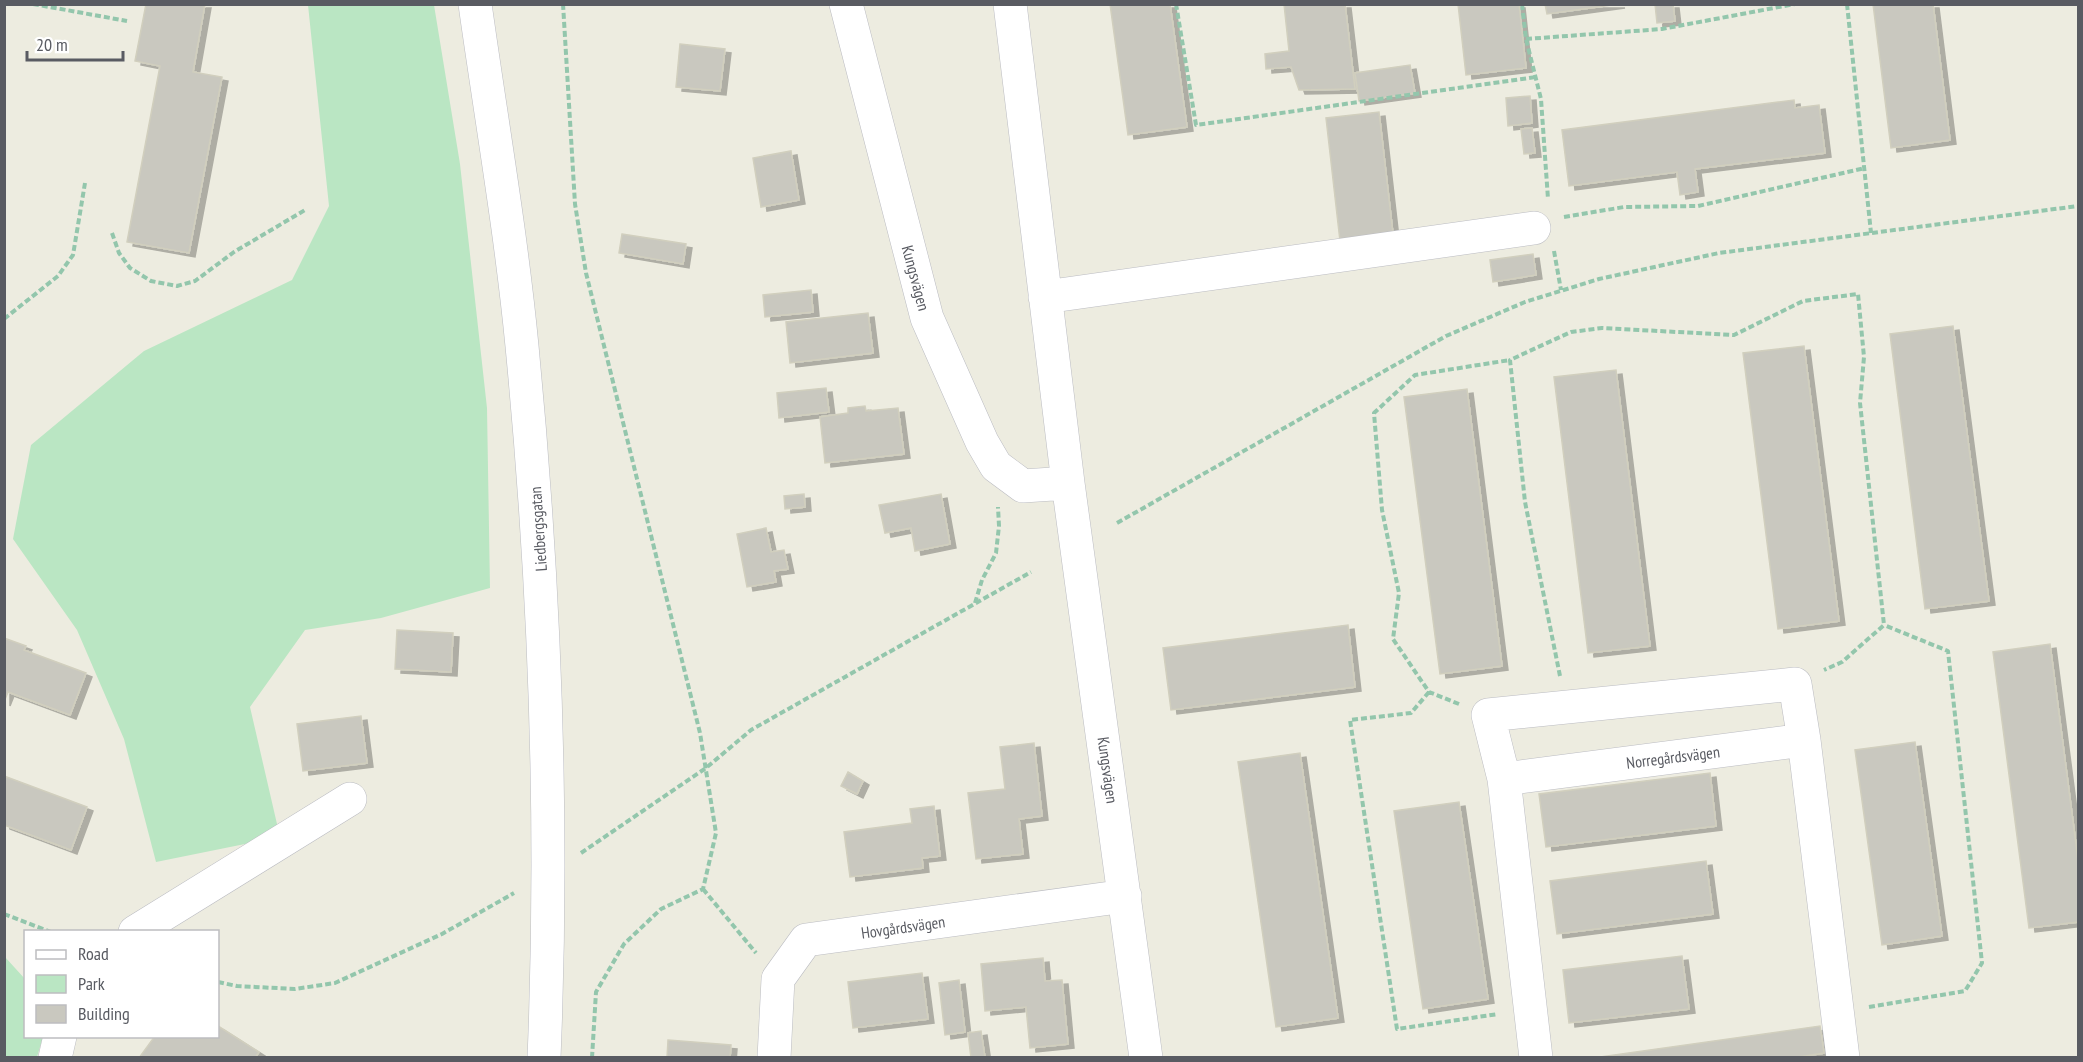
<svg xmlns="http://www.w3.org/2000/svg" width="2083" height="1062" font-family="'PT Sans Narrow',sans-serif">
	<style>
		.green { fill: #bae6c3 }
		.building { fill: #c9c8bf; stroke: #d1cfbe; stroke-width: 1.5; filter: url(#shadow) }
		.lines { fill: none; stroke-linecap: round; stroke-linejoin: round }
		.minor-casing { stroke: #bbbcc2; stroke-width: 34 }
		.path { stroke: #93c6ac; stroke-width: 4; stroke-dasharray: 6 3; stroke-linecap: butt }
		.minor { stroke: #fff; stroke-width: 33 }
		.labels { text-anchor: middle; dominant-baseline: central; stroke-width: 6; stroke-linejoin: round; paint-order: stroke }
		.street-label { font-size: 16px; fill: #595b62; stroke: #fff }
	</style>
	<defs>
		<filter id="shadow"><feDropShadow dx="6" dy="4" stdDeviation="0" flood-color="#0004"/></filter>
	</defs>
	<rect width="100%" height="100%" fill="#edece0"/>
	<path class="green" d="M308 5H434L460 164 487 408 490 588 381 618 305 630 250 707 280 837 156 862 124 739 77 630 13 539 31 445 144 351 292 280 329 206Z
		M5 957 25 979 26 1036 43 1037 37 1057H5Z"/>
	<path class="building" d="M146 4H205L193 72 222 77 189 253 127 242 160 66 135 61Z
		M1110 4H1170L1187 127 1128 135Z
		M1284 4H1345L1355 89 1299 90 1291 67 1266 69 1265 54 1289 51Z
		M1458 4H1519L1526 68 1466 75Z
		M1545 4H1619L1547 14Z
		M1655 4H1673L1675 21 1657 23Z
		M1873 4H1933L1950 140 1891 148Z
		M680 44 725 49 720 91 676 87Z
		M1410 65 1415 93 1359 101 1355 73Z
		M1530 96 1532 123 1508 126 1506 98Z
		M1794 100 1795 108 1819 105 1825 153 1695 169 1698 192 1680 195 1677 172 1569 186 1562 130Z
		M1379 112 1393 234 1340 241 1326 118Z
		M1532 128 1535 153 1524 154 1521 129Z
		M791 151 799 200 761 207 753 158Z
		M622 234 686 244 683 264 619 253Z
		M1533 254 1536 275 1493 282 1490 260Z
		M811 290 813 312 765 317 763 295Z
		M868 313 873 353 790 363 786 322Z
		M1953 326 1989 601 1925 609 1890 334Z
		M1804 346 1839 621 1778 629 1743 353Z
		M1616 370 1650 646 1588 653 1554 377Z
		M826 388 829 412 779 418 777 393Z
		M1467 389 1502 666 1440 674 1404 397Z
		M865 406 866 411 898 408 904 454 825 463 820 417 848 413V408Z
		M804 494 805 507 785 509 784 496Z
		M941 494 950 544 915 551 911 528 885 533 879 505Z
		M766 528 771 552 784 550 788 569 774 571 776 582 747 587 737 534Z
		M1348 625 1355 687 1171 710 1163 648Z
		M397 630 453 633 451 672 395 669Z
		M4 638 26 646 24 650 86 673 70 715 8 692 4 702Z
		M2050 644 2078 860V922L2029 928 1993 652Z
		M361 716 367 763 303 771 297 724Z
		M1915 742 1942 936 1882 945 1855 750Z
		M1034 743 1042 816 1019 819 1023 854 976 859 968 793 1005 789 1000 747Z
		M1300 753 1338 1018 1276 1027 1238 762Z
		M848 772 863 781 857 794 841 786Z
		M1710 773 1716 826 1546 847 1539 794Z
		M4 776 87 807 71 850 4 825Z
		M1459 802 1488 999 1423 1009 1394 811Z
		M934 806 940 856 922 858 923 868 850 877 844 832 912 823 910 809Z
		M1706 861 1713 914 1557 934 1550 881Z
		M1682 956 1689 1009 1569 1023 1563 970Z
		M1043 958 1045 981 1062 980 1068 1044 1030 1048 1026 1007 985 1011 981 964Z
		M922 973 928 1019 853 1028 848 982Z
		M959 980 965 1032 945 1035 939 983Z
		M218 1026 259 1052 255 1058H139L155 1036H218Z
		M1820 1026 1824 1053 1792 1058H1593Z
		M981 1031 985 1058H971L968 1033Z
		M668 1040 731 1045 730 1058H667Z"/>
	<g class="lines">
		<defs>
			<path id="minor" d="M475 4C491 118 511 232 522 346 545 584 554 819 544 1058
				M846 4 927 318 982 442 996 466 1023 486 1068 483
				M1010 4 1068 483 1146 1058
				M1045 297 1534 228
				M1504 779 1488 715 1795 684 1804 740
				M135 932 350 799
				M55 1058 60 1036
				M774 1058 778 979 806 940 1125 896
				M1536 1058 1504 779 1804 740 1843 1058"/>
		</defs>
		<use href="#minor" class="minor-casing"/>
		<path class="path" d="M33 4 127 21
			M563 4 575 204 586 273 700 733 716 833 703 889 661 909 624 944 596 992 592 1058
			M1176 4 1196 125 1536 77
			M1522 4 1526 39 1541 99 1548 199
			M1847 4 1871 233
			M1526 39 1662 29 1795 4
			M1564 217 1624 207 1698 206 1865 168
			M112 233 119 253 130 268 151 281 177 286 195 281 234 252 305 210
			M1554 251 1561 290
			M4 319 58 276 73 255 85 183
			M1117 523 1446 336 1525 302 1599 279 1719 253 2078 206
			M975 603 982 580 996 553 999 526 998 507
			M1560 676 1525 502 1510 360 1571 332 1602 328 1734 335 1803 301 1858 294 1864 357 1860 403 1884 625 1842 662 1824 670
			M1429 692 1411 713 1350 720 1397 1029 1498 1014
			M1459 704 1429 692 1393 639 1399 593 1382 510 1374 413 1415 375 1510 360
			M581 853 706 768 751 730 1031 572
			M703 889 756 953
			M4 914 51 932
			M218 982 237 986 295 989 335 983 442 934 514 893
			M1869 1007 1965 991 1982 963 1948 651 1884 625"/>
		<use href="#minor" class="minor"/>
	</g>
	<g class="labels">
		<g class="street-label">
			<text transform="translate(916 278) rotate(75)">Kungsvägen</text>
			<text transform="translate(538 529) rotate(-94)">Liedbergsgatan</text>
			<text transform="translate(1673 757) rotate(-7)">Norregårdsvägen</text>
			<text transform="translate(1108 770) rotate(82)">Kungsvägen</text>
			<text transform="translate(903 927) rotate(-8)">Hovgårdsvägen</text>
		</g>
	</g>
	<rect width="2083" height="1062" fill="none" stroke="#595b62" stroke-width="12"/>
	<rect x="24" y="930" width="195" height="108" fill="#ffffff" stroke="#bdbdc0" stroke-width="1.5"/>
	<rect x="36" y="950" width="30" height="9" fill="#ffffff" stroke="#bdbdc0" stroke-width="1.5"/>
	<text x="78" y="960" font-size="18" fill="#595b62">Road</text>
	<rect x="36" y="975" width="30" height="18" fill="#bae6c3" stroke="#bdbdc0" stroke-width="1.5"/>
	<text x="78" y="990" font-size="18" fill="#595b62">Park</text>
	<rect x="36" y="1005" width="30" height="18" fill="#c9c8bf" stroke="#bdbdc0" stroke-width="1.5"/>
	<text x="78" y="1020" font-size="18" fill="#595b62">Building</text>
	<path d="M27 51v9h96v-9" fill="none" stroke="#595b62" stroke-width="3"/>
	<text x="36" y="51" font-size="18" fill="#595b62" stroke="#ffffff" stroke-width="4.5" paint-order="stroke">20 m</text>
</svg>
